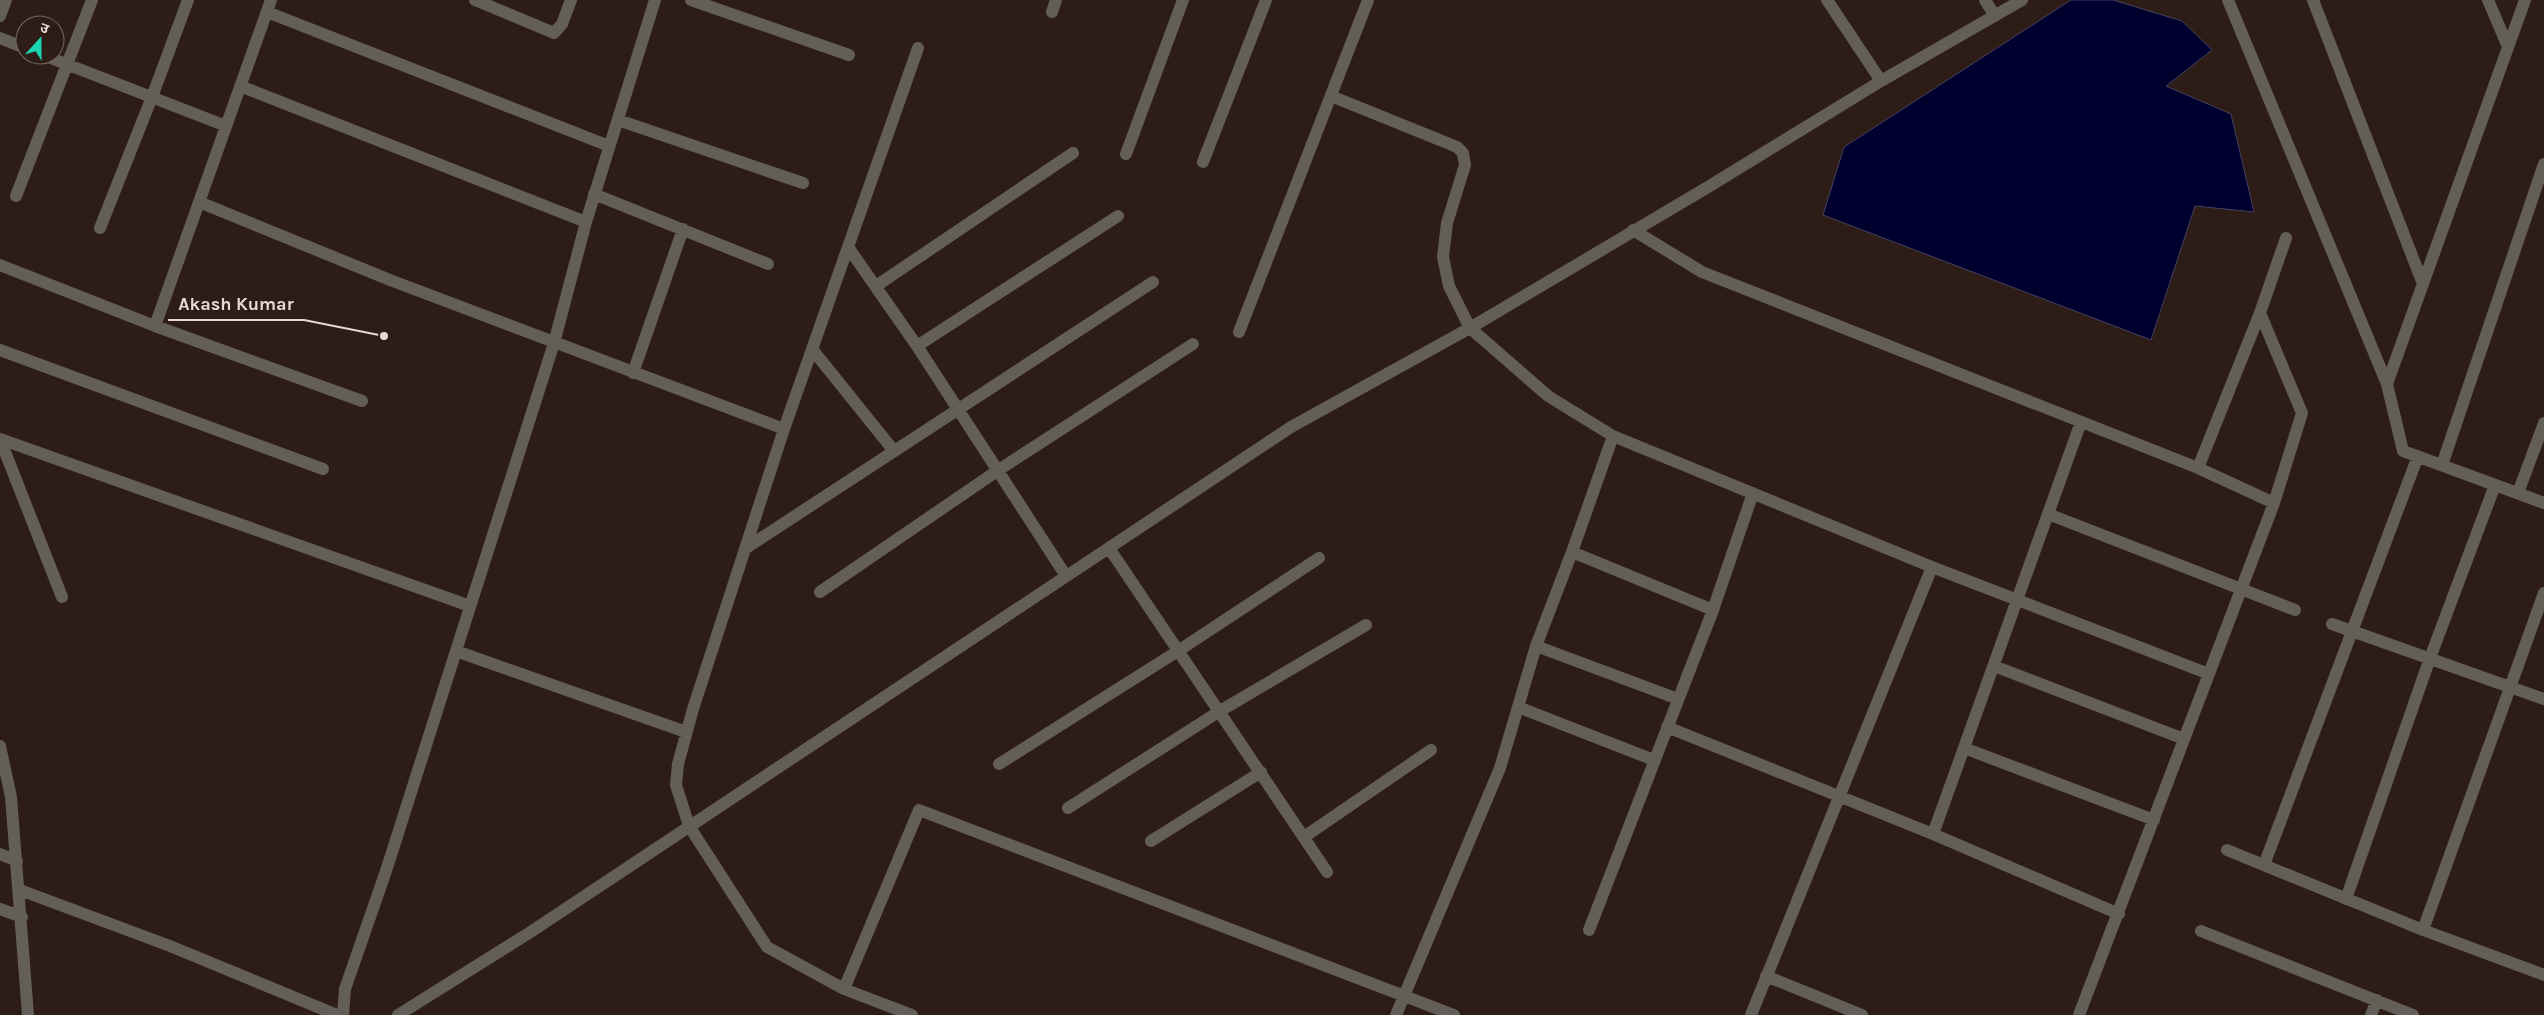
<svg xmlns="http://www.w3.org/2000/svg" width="2544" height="1015" font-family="Karla,'Noto Sans Devanagari',sans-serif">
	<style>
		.water { fill: #00002e; stroke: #454160 }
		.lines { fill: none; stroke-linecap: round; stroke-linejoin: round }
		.minor { stroke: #635e57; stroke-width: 12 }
		.leader { fill: none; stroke: #e6dad5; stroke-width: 2 }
		.callout-dot { fill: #e6dad5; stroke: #2d1d16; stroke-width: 2 }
		.callout-label { font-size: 18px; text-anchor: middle; font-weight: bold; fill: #e6dad5; stroke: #2d1d16; stroke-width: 4; stroke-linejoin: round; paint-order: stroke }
	</style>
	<rect width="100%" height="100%" fill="#2d1d16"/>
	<path class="water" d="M2071 0H2113L2182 21 2212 50 2166 86 2231 114 2254 212 2195 206 2151 340 1823 215 1844 147Z"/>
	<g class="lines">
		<path class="minor" d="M475 0 554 33 562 24 571 0
			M691 0 849 55
			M1827 0 1881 81
			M1985 0 1995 16
			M2228 0 2387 384 2403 451 2544 503
			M2313 0 2423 284
			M2488 0 2508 47
			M267 12 609 146
			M1052 12 1056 0
			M0 16 6 0
			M0 38 25 48
			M43 55 226 126
			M240 86 586 222
			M1331 96 1457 147 1463 153 1465 165 1447 223 1443 257 1449 286 1470 328 1548 396 1613 436 1932 567 2209 674
			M618 120 803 183
			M1126 154 1183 0
			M1203 162 1266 0
			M594 194 768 264
			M16 196 92 0
			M199 202 390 280 784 429
			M100 228 152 97 188 0
			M1633 230 1702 272 2198 468 2274 503
			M848 247 917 346 1066 576
			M0 265 155 326 362 401
			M876 286 1073 153
			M155 326 271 0
			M1239 332 1368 0
			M917 346 1118 216
			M812 349 894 451
			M0 350 323 469
			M633 373 683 229
			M2387 384 2525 0
			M0 439 470 606
			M0 439 62 597
			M2442 465 2544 164
			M2198 468 2260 313 2286 238
			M2518 493 2544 423
			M2048 514 2295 610
			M746 548 1153 282
			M1109 548 1327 872
			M1572 552 1713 610
			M820 592 997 471 1193 344
			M2332 624 2544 699
			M1536 646 1678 699
			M456 651 686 732
			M1994 666 2184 739
			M1518 707 1654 760
			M1667 727 1933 834 2119 914
			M0 746 11 797 28 1015
			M1964 748 2154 820
			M999 764 1178 651 1319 558
			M1068 808 1220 711 1366 625
			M1933 834 2081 422
			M1304 837 1431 750
			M1151 841 1261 772
			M2227 850 2423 930 2544 975
			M0 854 17 861
			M2264 865 2418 456
			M20 890 170 946 337 1015
			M2346 899 2430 658 2495 485
			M0 909 22 917
			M1589 930 1713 610 1753 493
			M2423 930 2544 593
			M2201 931 2413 1015
			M1766 976 1862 1015
			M844 989 919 810 1454 1015
			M343 1015 345 989 386 871 554 343 586 222 655 0
			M398 1015 529 933 1291 427 1470 328 1708 187 1881 81 2022 0
			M912 1015 844 989 767 947 689 826 676 785 678 764 693 709 784 429 918 48
			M1396 1015 1500 768 1536 646 1572 552 1613 436
			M1751 1015 1932 567
			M2079 1015 2274 503 2302 413 2260 313
			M2371 1015 2377 1000"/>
	</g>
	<path class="leader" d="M384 336L304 320H168"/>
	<circle class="callout-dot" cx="384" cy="336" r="5"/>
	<g class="callout-label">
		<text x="236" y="310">Akash Kumar</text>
	</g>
	<g transform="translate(40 40) rotate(21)"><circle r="24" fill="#2d1d16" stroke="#776962"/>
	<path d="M0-4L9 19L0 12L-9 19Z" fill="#1ad5b2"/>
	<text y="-8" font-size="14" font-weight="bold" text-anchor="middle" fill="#e6dad5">उ</text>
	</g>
</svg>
